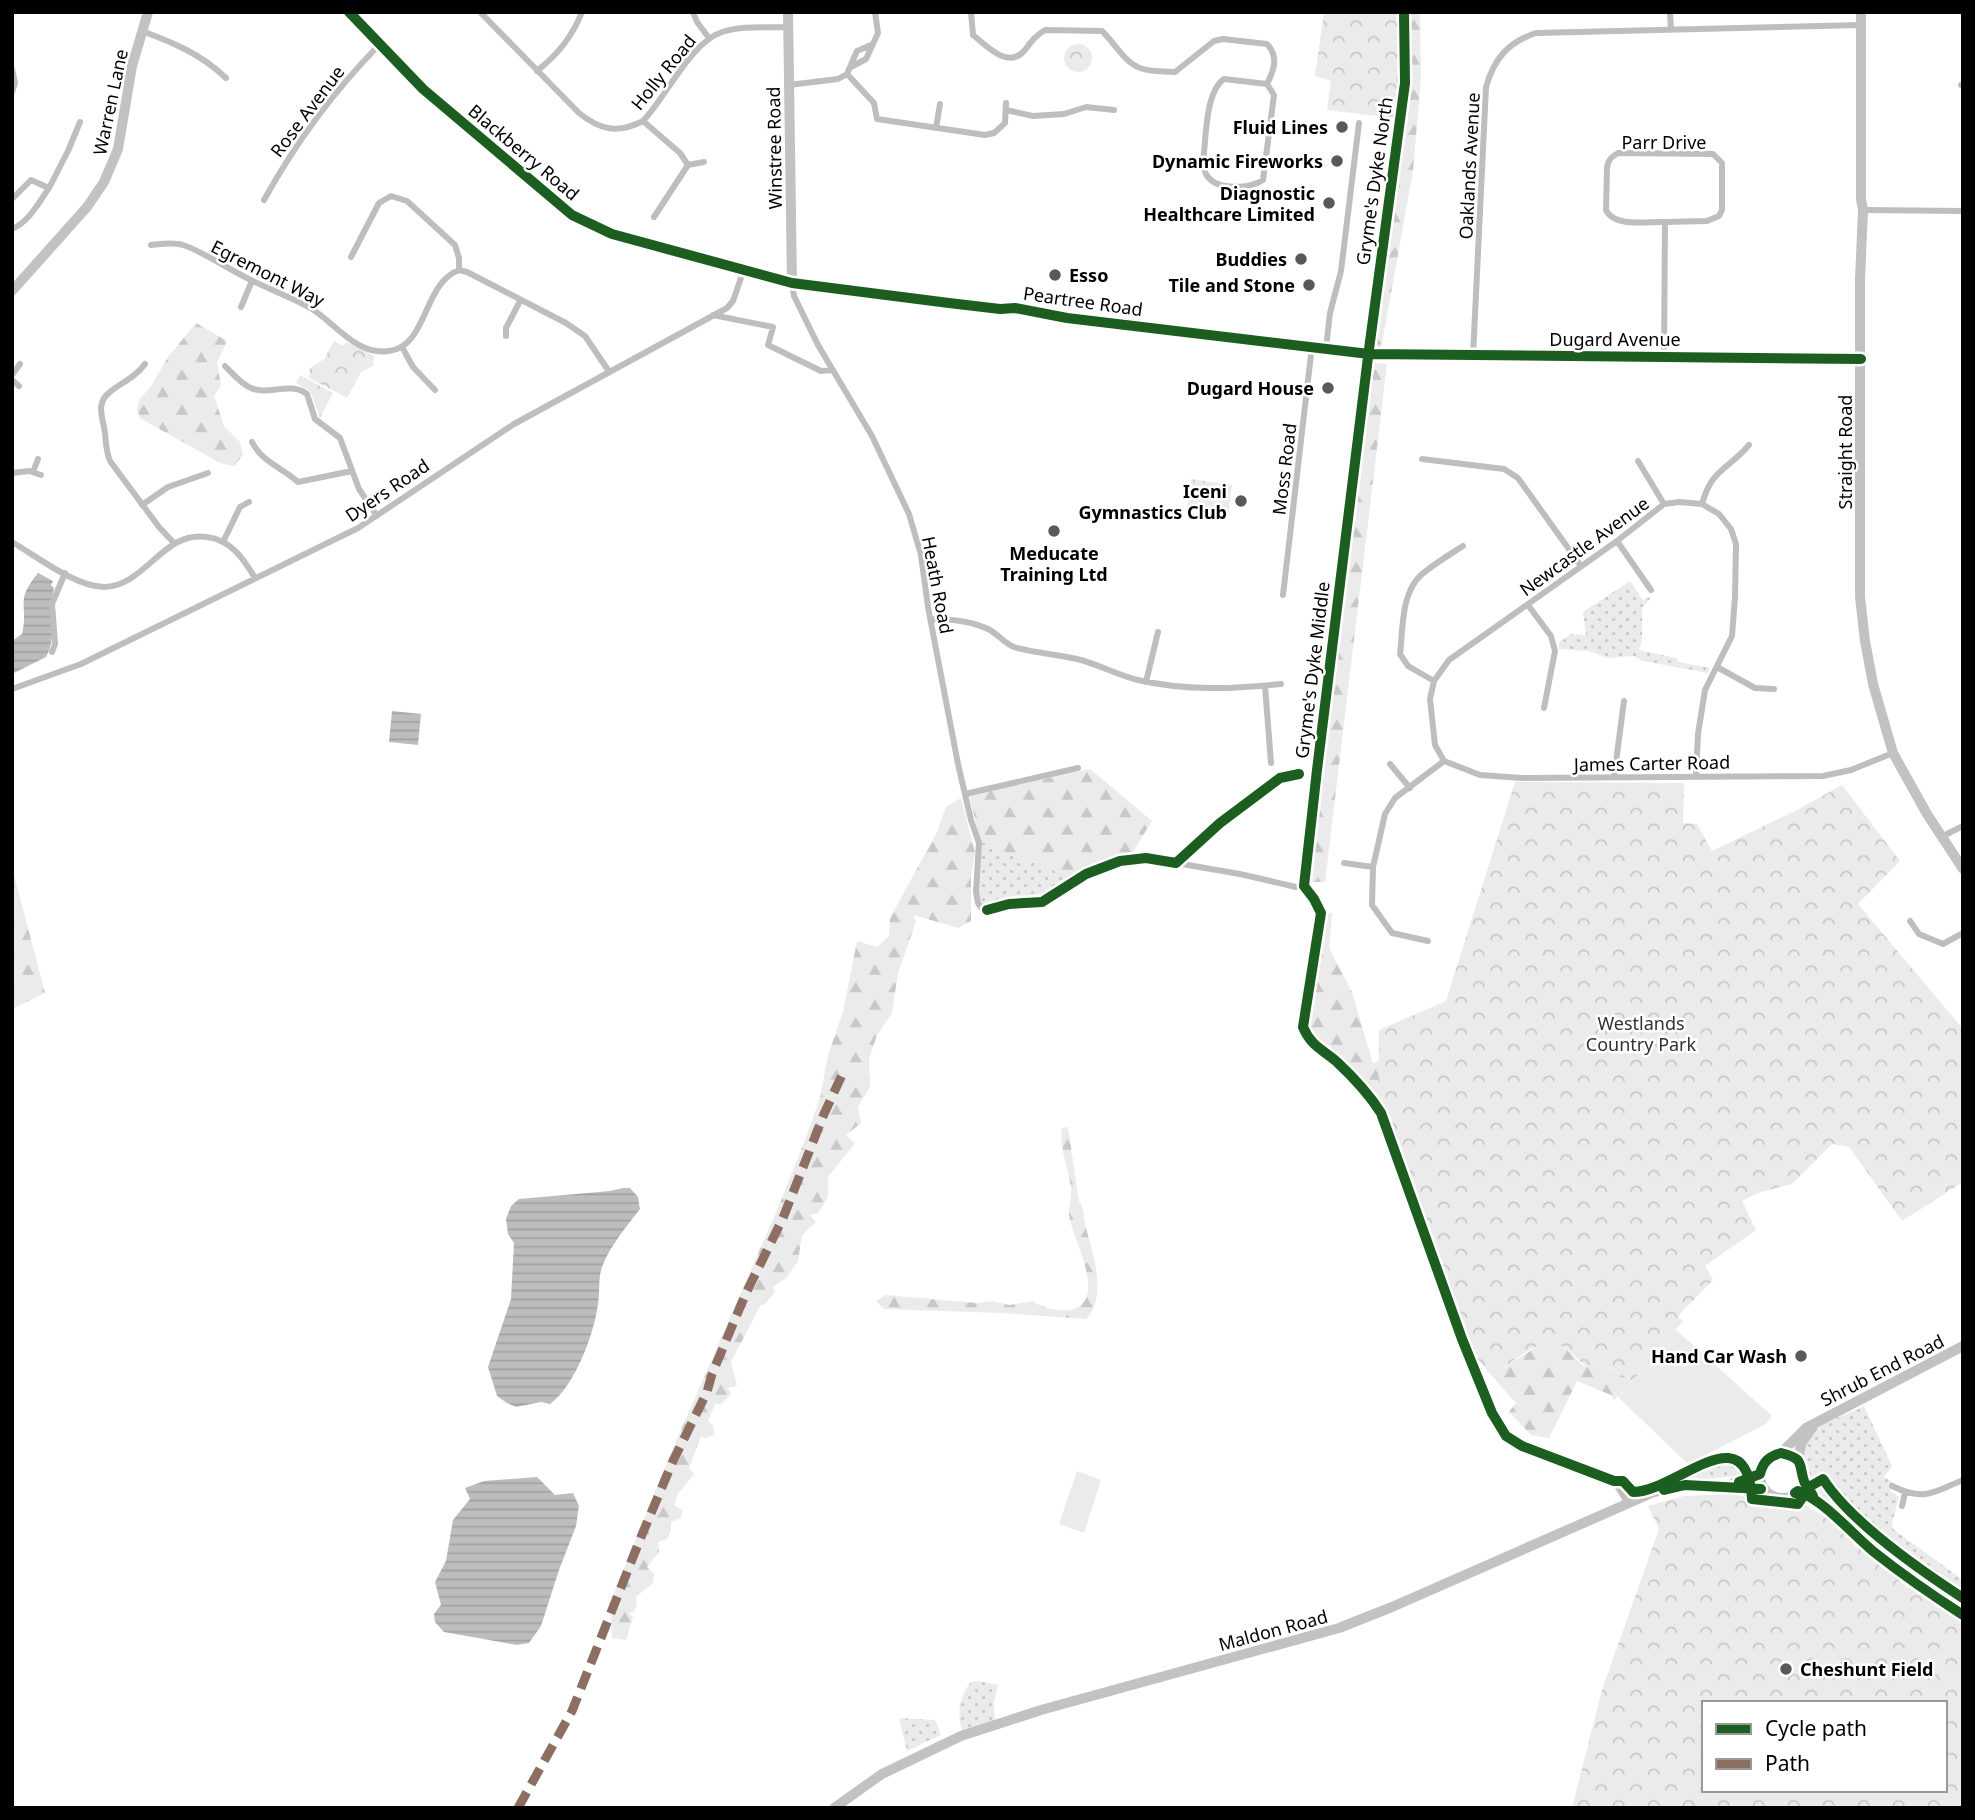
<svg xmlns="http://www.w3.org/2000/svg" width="1975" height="1820" font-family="'Noto Sans',sans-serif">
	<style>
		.grass { fill: url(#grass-dots) }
		.forest { fill: url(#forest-firs) }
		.park { fill: url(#park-crowns); fill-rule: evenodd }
		.pitch { fill: #ebebeb }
		.water { fill: url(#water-rules) }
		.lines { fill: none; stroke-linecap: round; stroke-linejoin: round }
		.street { stroke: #bebebe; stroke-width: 6 }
		.secondary { stroke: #c2c2c2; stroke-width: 10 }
		.quiet { stroke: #8d6e63; stroke-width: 9; stroke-dasharray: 18 9; stroke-linecap: butt }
		.cycleway-casing { stroke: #fff; stroke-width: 15 }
		.cycleway { stroke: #1b5e20; stroke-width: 10 }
		.poi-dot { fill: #595959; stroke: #fff; stroke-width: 2.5 }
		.labels { text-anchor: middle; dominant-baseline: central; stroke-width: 5; stroke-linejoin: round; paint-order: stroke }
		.street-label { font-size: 18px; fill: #000; stroke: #fff }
		.poi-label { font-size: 18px; font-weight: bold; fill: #000; stroke: #fff; text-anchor: end }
		.park-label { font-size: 18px; fill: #313131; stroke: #fff }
	</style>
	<defs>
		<pattern id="grass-dots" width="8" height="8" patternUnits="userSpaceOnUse" patternTransform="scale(1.75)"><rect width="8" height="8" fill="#ebebeb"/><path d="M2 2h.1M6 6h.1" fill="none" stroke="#c8c8c8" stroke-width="1.8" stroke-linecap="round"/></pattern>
		<pattern id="forest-firs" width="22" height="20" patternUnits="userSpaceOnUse" patternTransform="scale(1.75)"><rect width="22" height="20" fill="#ebebeb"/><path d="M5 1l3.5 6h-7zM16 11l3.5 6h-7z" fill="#c8c8c8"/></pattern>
		<pattern id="park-crowns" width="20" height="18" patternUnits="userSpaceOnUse" patternTransform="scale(1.75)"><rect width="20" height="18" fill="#ebebeb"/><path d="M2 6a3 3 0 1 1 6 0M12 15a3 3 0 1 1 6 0" fill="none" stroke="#c8c8c8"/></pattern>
		<pattern id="water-rules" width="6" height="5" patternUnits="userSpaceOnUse" patternTransform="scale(1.75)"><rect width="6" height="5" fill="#bdbdbd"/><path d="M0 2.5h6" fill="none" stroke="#a1a1a1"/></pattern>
	</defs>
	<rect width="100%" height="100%" fill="#fff"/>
	<path class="grass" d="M1630 581 1643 600 1649 597 1650 599 1642 608V639L1639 650 1676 658 1679 662 1710 668 1708 673 1643 661 1633 656 1608 658 1589 651 1559 649V642L1571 634 1586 635 1583 612Z
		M993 842 1007 854 1043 864 1073 881 1042 902 982 909 976 892 979 843Z
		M1864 1406 1892 1466 1884 1477 1894 1483 1890 1491 1899 1497 1892 1524 1893 1529 1963 1580V1609C1926 1584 1789 1498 1804 1447 1811 1424 1845 1416 1864 1406Z
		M1723 1459C1736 1460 1742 1463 1746 1475L1686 1481 1656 1487Z
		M978 1681 998 1685 994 1703 995 1721 962 1731C957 1714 959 1696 971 1682Z
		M899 1718 935 1720 941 1735 907 1751Z"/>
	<path class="forest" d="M1392 12H1420L1421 78 1413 171 1381 349H1362L1394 134Z
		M196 323 227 341 217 363 221 385 214 396 224 426 240 442 243 455 234 466 220 463 140 418 137 410 139 400 151 386 168 357Z
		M1365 362 1387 364 1325 882H1299L1325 664Z
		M1090 769 1152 821 1131 855 1091 869 1070 880 1043 864 1007 854 993 842 981 843 969 795Z
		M961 798 975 852 971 877V921L958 928 914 915 916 921 898 973 892 1013 877 1035 869 1059 870 1087 858 1107 861 1123 846 1135 855 1143 828 1177V1197L818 1213 810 1215 816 1222 802 1235 798 1261 787 1277 773 1287 775 1292 765 1304 760 1306 731 1362 737 1386 728 1388 731 1394 721 1404H715L708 1421 713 1425 714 1435 705 1438 701 1436 689 1468 694 1474 678 1494 674 1505 682 1510 681 1518 671 1522V1531L667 1539 658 1542 659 1552 647 1567 654 1574 653 1583 636 1597 637 1604 634 1612 628 1613 633 1617 626 1640 612 1638 610 1603 670 1455 778 1208 805 1140 820 1098 828 1055 843 1012 857 941 877 947 889 936 890 918 937 832 946 807Z
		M12 867 45 993 12 1009Z
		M1321 913H1332L1329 948 1352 992 1373 1064 1380 1059 1378 1107 1335 1066 1313 1050 1304 1039 1301 1029Z
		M1068 1127 1079 1202C1085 1210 1083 1218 1086 1228 1093 1254 1108 1297 1086 1319L1003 1313 884 1309 876 1301 886 1295 977 1303 993 1301 1009 1305 1033 1301C1042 1308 1057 1311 1069 1310 1112 1302 1070 1236 1069 1214 1069 1205 1072 1196 1071 1187 1068 1167 1059 1148 1062 1128Z
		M1554 1342 1567 1350 1583 1366 1608 1367 1633 1381 1614 1400 1611 1395 1577 1381 1549 1438 1531 1435 1509 1412 1516 1403 1492 1376 1542 1343Z"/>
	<path class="park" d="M1324 12H1401L1394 118 1327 110 1331 81 1315 76Z
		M1064 58a14 14 0 1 1 28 0a14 14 0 1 1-28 0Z
		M334 341 343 346 346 342 374 356 373 366 361 372 347 398 309 378 310 368 324 359Z
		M300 375 333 393 320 418 310 391 296 383Z
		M1191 479 1232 485 1228 515 1187 509Z
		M1515 782 1684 783 1683 823 1697 824 1712 851 1797 810 1842 785 1900 861 1858 904 1963 1029V1182L1902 1221 1849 1147 1832 1144 1792 1184 1761 1192 1742 1201 1756 1230 1705 1266 1713 1280 1681 1313 1678 1317 1683 1321 1633 1381 1609 1367 1596 1373C1584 1366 1576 1356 1565 1348 1541 1332 1513 1363 1492 1376L1471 1351 1378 1107 1379 1030 1446 1001Z
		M1726 1494 1797 1501 1831 1520 1904 1585 1963 1622V1808H1572L1602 1690 1659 1529 1648 1506 1684 1496ZM1704 1703H1945V1790H1704Z"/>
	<path class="pitch" d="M1675 1329 1772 1416 1766 1424 1688 1464 1618 1397 1633 1381Z
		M1077 1471 1101 1480 1084 1533 1059 1524Z"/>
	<path class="water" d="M38 573 53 581 51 585 54 588C48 611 58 636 46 657L12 674V641L22 634C29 604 14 602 38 573Z
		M392 711 421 714 418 745 389 742Z
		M623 1188H630L638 1197 640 1209C626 1227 610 1246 602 1267 598 1278 600 1293 598 1304 594 1334 575 1386 550 1404L541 1402 516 1407 507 1403 497 1396 488 1367 511 1299 514 1243 508 1234 506 1219 511 1206 519 1199 610 1191Z
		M537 1477 555 1495 573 1493 579 1506 576 1526 559 1570 541 1626 529 1643 517 1645 444 1632 435 1622 434 1614 441 1605 435 1582 446 1561 453 1520 470 1499 465 1488 484 1481Z"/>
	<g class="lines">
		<path class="street" d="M480 12 579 113C600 130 618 134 643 121 667 96 690 43 722 32 742 25 768 28 788 27
			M693 12 697 22 709 38
			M971 12 973 35C987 46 1008 70 1025 50 1031 42 1036 35 1045 30L1102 31C1114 42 1125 63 1140 68 1150 72 1164 71 1175 72L1214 41 1223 39 1267 44C1279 57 1274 70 1267 84L1274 95 1263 180C1249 189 1215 191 1206 174 1204 171 1204 167 1203 163 1206 140 1205 92 1224 79L1267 84
			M1670 12 1671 29
			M142 31C174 43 201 54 226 78
			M851 67 866 59 878 33 875 12
			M12 69 15 83 12 92
			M537 71C558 54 572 37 582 12
			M847 74 874 103 877 119 985 135 994 133 1005 123 1006 103
			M789 85 838 79 847 74 857 51 871 45
			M1961 85H1963
			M1006 110 1033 116 1064 114 1086 107 1114 110
			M643 121 680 153 688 165
			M936 128 940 104
			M49 188 68 151 80 122
			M12 199 31 180 49 188C39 202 29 222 12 229
			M264 200C296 142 333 92 379 45
			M1863 210 1963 211
			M654 217 688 165 704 162
			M151 245C161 244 173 242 183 245 202 251 230 270 249 279 270 290 292 297 312 309 336 324 357 356 389 351 428 346 423 283 459 270L467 272 566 323 585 336 608 370
			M351 257 379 203 391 196 407 201 455 245 459 258V270
			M792 283 794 296 818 345 872 436 909 514 921 555 928 607 958 764 971 820 979 843 976 892 978 903 982 909 1042 902 1086 874 1120 861 1146 858 1176 863 1220 823 1280 778 1299 774
			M241 307 252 281
			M713 315 773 327 768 345 821 371 831 370
			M506 336V328L520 301
			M402 347 413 367 435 390
			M1326 348 1330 313 1341 271 1359 123
			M1473 356 1486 87C1494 59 1508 42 1536 33L1861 25
			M1664 357 1665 222C1648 221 1614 228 1606 210L1607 168C1608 160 1611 157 1618 153L1713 154 1722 163V210L1719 216 1707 221 1665 222
			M145 364C135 378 122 382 110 392 95 403 103 418 105 433 106 443 106 451 110 461L159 527 174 543
			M225 366C233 374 241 384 251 388 268 396 290 381 307 394L315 419 340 438 359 489 377 516
			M12 375 20 364
			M12 380 19 386
			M252 442C262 462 281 467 298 482L352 471
			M1422 459 1504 469 1518 478 1581 566
			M1638 461 1664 504
			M33 472 38 459
			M12 473 29 471 41 475
			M1702 504C1712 468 1728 470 1749 445
			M142 505 168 487 208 473
			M1617 541 1651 590
			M12 542C36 556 76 587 104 587 146 586 163 530 207 537 231 540 243 558 255 578
			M223 542 240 507 249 502
			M1283 595 1312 346
			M1528 605 1551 636 1555 651 1544 708
			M931 619C949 619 971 621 988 629 998 634 1004 643 1014 647 1033 653 1057 654 1077 659 1098 664 1117 675 1138 680 1185 691 1234 689 1281 684
			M52 652 55 644 52 604 65 573
			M1717 667 1755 688 1774 689
			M1434 681 1408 666 1400 654C1403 629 1401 593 1421 575 1434 564 1449 555 1463 546
			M1146 682 1158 632
			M1265 686 1271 763
			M12 689 81 664 358 528 514 424 727 308 733 301 744 269
			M1390 764 1410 788
			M1696 776 1698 734 1705 690 1732 636 1735 597 1736 544 1731 529 1719 514 1702 504 1679 502 1664 504 1617 541 1449 660 1434 681 1430 699 1435 745 1444 761 1480 775 1522 778 1823 776 1851 770 1893 753
			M1614 777 1624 701
			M965 794 1078 768
			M1943 836 1963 826
			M1176 863 1240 874 1296 887
			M1344 863 1373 867
			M1910 921 1919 934 1943 944 1963 933
			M1428 941 1392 933 1372 905 1373 867 1385 814 1395 798 1444 761
			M1506 1436C1538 1459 1578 1466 1614 1481L1627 1502
			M1892 1486C1925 1502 1933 1492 1963 1480
			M1902 1506 1905 1493"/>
		<path class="secondary" d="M349 12 423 89 572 215 612 234 792 283 949 303 1000 309 1015 308 1067 318 1369 354 1861 359
			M788 12 792 283
			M1861 12V199L1863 210 1860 280V597L1865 641 1873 684 1893 753 1927 814 1963 869
			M12 291 87 207 104 182 118 149 132 66 148 12
			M1781 1453 1806 1428 1963 1346
			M1760 1476a22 22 0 1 1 44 0a22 22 0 1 1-44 0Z
			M1798 1460 1801 1444 1814 1425
			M1733 1483 1750 1480 1760 1474
			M1798 1491C1825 1501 1852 1534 1874 1552 1903 1575 1932 1595 1963 1615
			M834 1808 882 1774 961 1736 1041 1710 1339 1628 1392 1607 1654 1492 1685 1485 1765 1489"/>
		<path class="quiet" d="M518 1808 572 1711 641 1537 673 1461 707 1392 712 1374 746 1293 783 1218 824 1114 842 1075"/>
		<defs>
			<path id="cycleway" d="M349 12 423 89 572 215 612 234 792 283 949 303 1000 309 1015 308 1067 318 1369 354 1861 359
				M1404 12 1405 83 1369 349 1317 770 1304 886 1314 899 1321 913 1303 1027C1311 1046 1322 1049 1337 1062 1353 1077 1369 1094 1381 1113L1462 1339 1492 1413 1506 1436 1522 1446 1614 1481H1623L1633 1492C1676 1492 1747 1411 1752 1499L1798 1504 1809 1487 1823 1479C1850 1521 1920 1570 1963 1598
				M987 910 1009 904 1042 902 1086 874 1120 861 1146 858 1176 863 1220 823 1280 778 1299 774
				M1739 1482 1760 1474C1763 1462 1769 1456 1781 1453 1805 1459 1798 1463 1804 1481 1806 1486 1811 1491 1813 1496
				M1664 1490 1685 1485 1761 1489
				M1795 1493 1798 1491C1825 1501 1852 1534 1874 1552 1903 1575 1932 1595 1963 1615"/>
		</defs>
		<use href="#cycleway" class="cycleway-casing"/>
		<use href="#cycleway" class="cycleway"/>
	</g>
	<g class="poi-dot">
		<circle cx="1342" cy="127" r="7"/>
		<circle cx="1337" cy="161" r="7"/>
		<circle cx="1329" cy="203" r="7"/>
		<circle cx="1301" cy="259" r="7"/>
		<circle cx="1055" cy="275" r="7"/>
		<circle cx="1309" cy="285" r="7"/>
		<circle cx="1328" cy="388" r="7"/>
		<circle cx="1241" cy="501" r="7"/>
		<circle cx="1054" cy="531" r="7"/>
		<circle cx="1801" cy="1356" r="7"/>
		<circle cx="1786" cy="1669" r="7"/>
	</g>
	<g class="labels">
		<g class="street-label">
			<text transform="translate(663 72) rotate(-51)">Holly Road</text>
			<text transform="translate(110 102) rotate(-78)">Warren Lane</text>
			<text transform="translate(307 111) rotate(-53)">Rose Avenue</text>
			<text x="1664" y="142">Parr Drive</text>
			<text transform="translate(774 148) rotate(-91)">Winstree Road</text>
			<text transform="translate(524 152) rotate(40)">Blackberry Road</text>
			<text transform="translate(1469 166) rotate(-87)">Oaklands Avenue</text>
			<text transform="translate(1374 181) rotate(-82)">Gryme's Dyke North</text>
			<text transform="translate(268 273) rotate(27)">Egremont Way</text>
			<text transform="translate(1083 301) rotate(8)">Peartree Road</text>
			<text x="1615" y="339">Dugard Avenue</text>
			<text transform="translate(1845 452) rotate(-90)">Straight Road</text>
			<text transform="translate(1284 469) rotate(-83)">Moss Road</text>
			<text transform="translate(387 490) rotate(-34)">Dyers Road</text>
			<text transform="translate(1584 546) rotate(-36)">Newcastle Avenue</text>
			<text transform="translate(938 585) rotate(79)">Heath Road</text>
			<text transform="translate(1312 670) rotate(-83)">Gryme's Dyke Middle</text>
			<text transform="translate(1652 763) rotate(-1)">James Carter Road</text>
			<text transform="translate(1882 1370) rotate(-27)">Shrub End Road</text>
			<text transform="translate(1273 1630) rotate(-15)">Maldon Road</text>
		</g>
		<g class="poi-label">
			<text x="1328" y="127">Fluid Lines</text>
			<text x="1323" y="161">Dynamic Fireworks</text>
			<text x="1315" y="193">Diagnostic<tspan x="1315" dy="21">Healthcare Limited</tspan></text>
			<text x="1287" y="259">Buddies</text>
			<text x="1069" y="275" text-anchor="start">Esso</text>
			<text x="1295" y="285">Tile and Stone</text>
			<text x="1314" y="388">Dugard House</text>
			<text x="1227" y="491">Iceni<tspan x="1227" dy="21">Gymnastics Club</tspan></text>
			<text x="1054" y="553" text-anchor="middle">Meducate<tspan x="1054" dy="21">Training Ltd</tspan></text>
			<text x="1787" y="1356">Hand Car Wash</text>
			<text x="1800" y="1669" text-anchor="start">Cheshunt Field</text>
		</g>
		<g class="park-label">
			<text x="1641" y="1023">Westlands<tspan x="1641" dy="21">Country Park</tspan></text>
		</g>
	</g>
	<rect width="1975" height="1820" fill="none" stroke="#000000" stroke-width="28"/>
	<rect x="1702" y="1701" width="245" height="91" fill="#ffffff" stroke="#999999" stroke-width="2"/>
	<rect x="1716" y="1724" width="35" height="10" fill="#1b5e20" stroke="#999999" stroke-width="2"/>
	<text x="1765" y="1736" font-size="21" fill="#000000">Cycle path</text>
	<rect x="1716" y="1759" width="35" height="10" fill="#8d6e63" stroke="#999999" stroke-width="2"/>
	<text x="1765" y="1771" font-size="21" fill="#000000">Path</text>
</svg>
